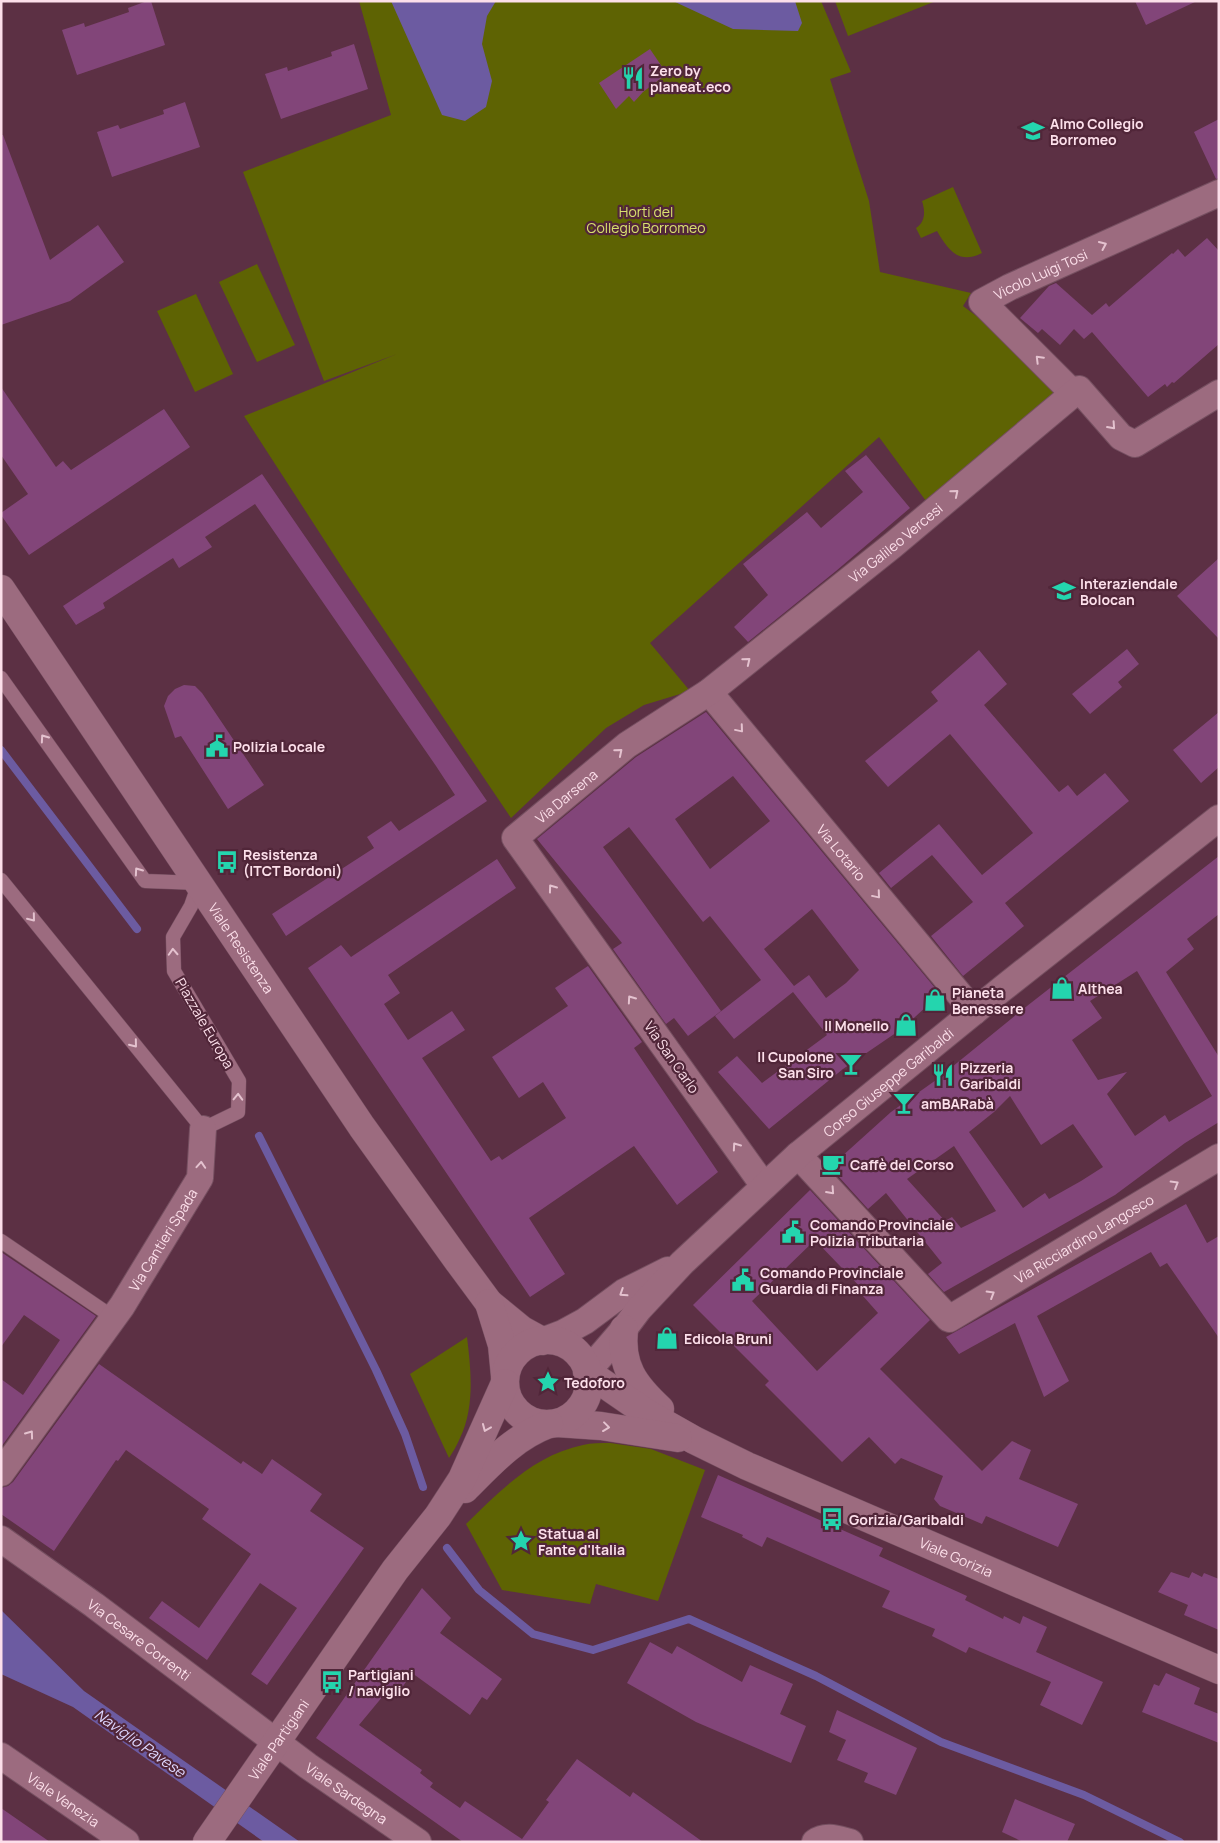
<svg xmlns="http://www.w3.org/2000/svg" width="1220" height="1843" font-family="Manrope,sans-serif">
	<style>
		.green { fill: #5e6303 }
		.water { fill: #6c5ba1 }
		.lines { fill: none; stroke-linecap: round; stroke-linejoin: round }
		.stream { stroke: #6c5ba1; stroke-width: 8 }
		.building { fill: #824579; fill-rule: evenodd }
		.service-casing { stroke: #754f60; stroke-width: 15 }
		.minor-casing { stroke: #754f60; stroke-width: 28 }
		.tertiary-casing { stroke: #754f60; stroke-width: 29 }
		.secondary-casing { stroke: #754f60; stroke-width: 29 }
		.service { stroke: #9c6b7f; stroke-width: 14 }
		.minor { stroke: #9c6b7f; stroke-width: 26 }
		.tertiary { stroke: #9c6b7f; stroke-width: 28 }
		.secondary { stroke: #9c6b7f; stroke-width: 28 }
		.oneway { stroke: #e4c2cf }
		.labels { text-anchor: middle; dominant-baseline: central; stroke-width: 4.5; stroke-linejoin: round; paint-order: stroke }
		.poi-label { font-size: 14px; font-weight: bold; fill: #fcdfea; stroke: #512639; text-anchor: start }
		.park-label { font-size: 14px; fill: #d8e16f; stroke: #512639 }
		.street-label { font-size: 14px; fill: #fcdfea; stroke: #512639 }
		.water-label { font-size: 15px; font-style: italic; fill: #ddd6fe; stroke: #512639 }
	</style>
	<rect width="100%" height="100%" fill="#5c3044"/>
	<path class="green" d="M359 1H821L851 72 830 79 869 201 880 272 971 293 963 306 1045 368 1066 389 926 501 879 437 650 643 690 691 644 705 606 728 511 818 345 572 244 416 397 354 324 381 243 172 391 115Z
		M835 1H936L848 36Z
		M953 187 982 253C959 265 948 250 937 231L921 238 916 228C926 222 925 210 922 201Z
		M257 264 295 345 257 362 219 282Z
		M196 294 233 374 195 392 157 311Z
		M467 1337C471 1370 475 1407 460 1438 457 1445 453 1452 449 1458L410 1374Z
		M610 1443 651 1449 705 1470 658 1601 596 1584 590 1604 502 1590 466 1524C500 1491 534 1455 583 1445 591 1443 601 1443 610 1443Z"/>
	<path class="water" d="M391 1H496L487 16 482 44 492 81 486 107 465 121 442 115Z
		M673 1H795L802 23 798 31 733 29Z
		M1 1610 84 1691 300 1842H264L73 1707 1 1674Z"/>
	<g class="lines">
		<path class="stream" d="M1 750 137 929
			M259 1136 376 1370 405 1434 423 1487
			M447 1548 479 1590 533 1634 593 1650 689 1619 816 1676 941 1742 1084 1795 1180 1842"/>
	</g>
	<path class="building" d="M147 1H151L165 45 77 75 62 30 84 23 85 27 129 12 128 8Z
		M1135 1H1197L1146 25Z
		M354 44 368 89 281 119 265 74 287 67 288 71 332 56 331 52Z
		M650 49 667 74 643 92 634 102 629 96 616 109 599 83Z
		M185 102 200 147 112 177 97 132 118 125 120 129 164 114 163 110Z
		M1219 119V178L1216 179 1194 132Z
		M1 135H3L50 260 98 225 124 262 70 301 1 325Z
		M1207 238 1219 251V344L1174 383 1172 382 1167 387 1165 384 1148 397 1092 332 1084 339 1074 329 1060 345 1042 329 1038 333 1020 318 1049 286 1056 283 1092 315 1106 303 1109 307 1172 253 1173 254 1178 249 1185 257Z
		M1 387 56 467 63 461 71 470 164 409 190 447 29 555 1 515V513L28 494 1 455Z
		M866 455 910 508 836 571 748 642 734 627 768 595 743 564 807 512 821 528 863 492 845 471Z
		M262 474 487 801 286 936 272 914 374 848 367 837 391 821 399 831 455 795 436 766 255 504 205 537 212 547 179 568 173 558 103 603 105 608 76 625 63 606Z
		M1219 558V639L1177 596Z
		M1127 649 1139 664 1118 682 1122 687 1090 714 1072 694Z
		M979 650 1007 684 984 705 1059 792 1068 785 1077 796 1105 773 1129 801 1005 903 1024 926 963 976 931 936 973 902 932 855 891 888 879 873 939 824 982 875 1033 833 950 734 888 787 865 761 938 701 931 692Z
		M184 685 195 686 202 693 264 785 228 809 181 736 175 738 164 706 168 696 175 689Z
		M706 712 940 994 903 1028 843 1069 769 1129 718 1072 737 1056 762 1083 827 1035 793 992 734 1039 715 1016 761 980 710 916 703 922 629 827 603 847 721 1011 688 1036 674 1018 666 1024 613 949 622 943 537 839 636 757ZM733 776 770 821 710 869 675 819ZM812 909 859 970 846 983 826 998 809 975 794 986 764 949Z
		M1219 712V767L1201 783 1173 750Z
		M1219 856V914L1187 939 1194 949 1166 972 1219 1057V1122L1185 1143 1115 1195 944 1292 928 1274 942 1263 886 1193 868 1209 830 1167 891 1112 936 1080 1027 1006ZM1137 971 1212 1096 1169 1122 1165 1115 1135 1136 1107 1094 1127 1072 1098 1080 1072 1040 1102 1018 1090 1001ZM1010 1096 1041 1145 1073 1124 1103 1167 1081 1181 1049 1199 1045 1193 1023 1208 969 1132 994 1112ZM954 1146 996 1211 961 1228 952 1217 945 1221 907 1179Z
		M497 859 516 888 388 975 400 993 384 1004 408 1040 452 1011 465 1030 422 1058 491 1161 499 1156 502 1160 566 1118 543 1082 519 1098 492 1057 568 1006 555 988 588 966 642 1042 634 1048 718 1172 677 1205 634 1146 529 1218 565 1274 530 1297 308 968 341 945 351 957Z
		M810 1190 930 1320 880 1369 982 1471 1012 1441 1031 1450 1019 1479 1078 1504 1058 1547 986 1516 982 1524 940 1506 934 1499 943 1476 901 1458 895 1464 869 1437 842 1462 765 1385 769 1381 693 1305ZM815 1240 866 1293 863 1296 878 1313 817 1371 752 1301Z
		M1186 1204 1207 1243 1219 1236V1338L1167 1263 1160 1267 1151 1252 1037 1316 1069 1381 1044 1397 1015 1323 959 1354 946 1337Z
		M1 1252 96 1316 1 1447V1379L23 1395 60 1340 24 1315 1 1347Z
		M99 1364 241 1464 243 1461 262 1474 272 1459 322 1494 310 1511 364 1548 267 1685 251 1674 297 1608 260 1583 207 1660 149 1618 162 1601 199 1628 251 1554 202 1519 209 1509 126 1450 118 1461 116 1460 54 1551 1 1514V1488L8 1486 13 1482Z
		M718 1475 883 1548 879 1556 967 1596 965 1600 1003 1619 1004 1616 1020 1624 1023 1616 1047 1627 1036 1652 1103 1682 1082 1725 1040 1705 1051 1682 969 1647 966 1653 932 1636 935 1629 882 1607 890 1591 767 1537 762 1547 742 1537 743 1535 701 1517Z
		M1171 1572 1189 1578 1192 1572 1202 1577 1204 1573 1219 1579V1630L1184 1615 1188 1605 1158 1592Z
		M422 1588 451 1618 440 1633 502 1679 487 1700 482 1697 470 1715 412 1673 397 1695 388 1690 359 1725 422 1770 420 1773 433 1783 430 1787 460 1808 465 1801 522 1839 549 1802 546 1800 577 1759 630 1797 633 1792 703 1842H463L316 1738Z
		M650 1642 672 1654 677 1646 742 1682 750 1665 793 1684 780 1714 806 1726 791 1763 696 1722 627 1683Z
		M1166 1673 1200 1688 1194 1704 1219 1714V1743L1142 1712 1154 1684 1159 1686Z
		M837 1710 917 1748 896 1795 864 1782 868 1773 837 1760 846 1740 829 1732Z
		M1015 1799 1075 1824 1067 1842H1023L1002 1832Z
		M1 1808 50 1842H1Z"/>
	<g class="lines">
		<defs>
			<path id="service" d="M1 678 145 881 199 883 191 906 173 937 174 971 239 1081 238 1112 203 1129 1 880
				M1 1241 114 1318"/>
			<g id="minor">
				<path id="s1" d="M1074 394 982 302 1010 287 1219 193"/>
				<path id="s2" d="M709 692 974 1012"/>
				<path id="s3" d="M798 1155 949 1319 1219 1157"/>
				<path id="s4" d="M764 1186 515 838 627 745 709 692 893 545 1079 389 1121 437 1135 444 1219 393"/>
				<path d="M542 1341 563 1333 585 1321 624 1292 668 1270"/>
				<path id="s5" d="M587 1372 624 1329 639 1309 682 1263 798 1155 1002 989 1219 818"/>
				<path id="s6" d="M1 1473 122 1306 200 1178 203 1129"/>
				<path id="s7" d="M1 1539 94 1605 308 1766 418 1842"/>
				<path id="s8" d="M1 1756 126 1842"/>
				<path d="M815 1842C826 1834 838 1839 850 1842"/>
			</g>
			<g id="tertiary">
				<path d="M624 1329C620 1366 634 1385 660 1409"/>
				<path id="s9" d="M587 1372 648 1414 694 1440 747 1466 1219 1670"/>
				<path d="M557 1423 601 1426 678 1438"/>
			</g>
			<g id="secondary">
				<path id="s10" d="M1 589 362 1127 458 1261 489 1303 522 1330 542 1341"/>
				<path d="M489 1303 502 1345 505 1376"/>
				<circle cx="547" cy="1382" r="42"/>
				<path d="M465 1489C491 1463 514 1437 549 1424"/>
				<path id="s11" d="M207 1842 395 1570 438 1516 462 1479 505 1383"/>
			</g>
		</defs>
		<use href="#service" class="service-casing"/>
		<use href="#minor" class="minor-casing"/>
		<use href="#tertiary" class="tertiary-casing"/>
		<use href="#secondary" class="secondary-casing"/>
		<use href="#service" class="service"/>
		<use href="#minor" class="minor"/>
		<use href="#tertiary" class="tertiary"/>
		<use href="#secondary" class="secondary"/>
	</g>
	<defs><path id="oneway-chevron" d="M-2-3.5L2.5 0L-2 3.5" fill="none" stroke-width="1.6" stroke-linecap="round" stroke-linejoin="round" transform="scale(1.25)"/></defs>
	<g class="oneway">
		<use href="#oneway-chevron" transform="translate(1103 245) rotate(-24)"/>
		<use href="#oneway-chevron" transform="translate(1039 359) rotate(-135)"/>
		<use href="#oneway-chevron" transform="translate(1112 426) rotate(48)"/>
		<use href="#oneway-chevron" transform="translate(955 493) rotate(-40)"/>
		<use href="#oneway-chevron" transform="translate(747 661) rotate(-39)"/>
		<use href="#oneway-chevron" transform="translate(740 729) rotate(50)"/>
		<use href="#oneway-chevron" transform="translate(44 738) rotate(-125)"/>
		<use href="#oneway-chevron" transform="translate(619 752) rotate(-40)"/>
		<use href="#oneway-chevron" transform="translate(138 871) rotate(-125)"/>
		<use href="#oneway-chevron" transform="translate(552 888) rotate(-126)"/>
		<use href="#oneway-chevron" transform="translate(877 895) rotate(50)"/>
		<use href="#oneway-chevron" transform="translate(32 918) rotate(51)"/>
		<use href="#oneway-chevron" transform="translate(173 952) rotate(-93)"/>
		<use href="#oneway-chevron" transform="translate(631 999) rotate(-125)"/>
		<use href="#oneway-chevron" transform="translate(134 1044) rotate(51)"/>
		<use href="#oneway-chevron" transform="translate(238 1097) rotate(-88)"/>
		<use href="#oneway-chevron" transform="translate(736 1146) rotate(-125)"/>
		<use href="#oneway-chevron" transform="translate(201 1165) rotate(-86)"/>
		<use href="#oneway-chevron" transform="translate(1175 1184) rotate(-31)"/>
		<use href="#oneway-chevron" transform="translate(831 1191) rotate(48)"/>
		<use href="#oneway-chevron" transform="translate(623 1293) rotate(147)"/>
		<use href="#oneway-chevron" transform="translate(991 1294) rotate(-31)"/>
		<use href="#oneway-chevron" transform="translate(606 1427) rotate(7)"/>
		<use href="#oneway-chevron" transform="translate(486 1428) rotate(113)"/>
		<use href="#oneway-chevron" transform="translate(30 1434) rotate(-54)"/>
	</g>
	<defs>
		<symbol id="restaurant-bare" viewBox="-9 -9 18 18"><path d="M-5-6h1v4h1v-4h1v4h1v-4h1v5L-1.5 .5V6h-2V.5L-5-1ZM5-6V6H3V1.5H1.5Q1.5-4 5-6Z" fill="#24d5ae" stroke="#512639" stroke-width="2.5" paint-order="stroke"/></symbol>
		<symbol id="university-bare" viewBox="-9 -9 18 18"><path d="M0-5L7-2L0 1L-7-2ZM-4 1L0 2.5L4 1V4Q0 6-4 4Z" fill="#24d5ae" stroke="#512639" stroke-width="2.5" paint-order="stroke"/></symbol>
		<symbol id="school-bare" viewBox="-9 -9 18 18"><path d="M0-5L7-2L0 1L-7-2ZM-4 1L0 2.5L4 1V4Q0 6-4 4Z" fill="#24d5ae" stroke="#512639" stroke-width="2.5" paint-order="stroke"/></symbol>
		<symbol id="civic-bare" viewBox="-9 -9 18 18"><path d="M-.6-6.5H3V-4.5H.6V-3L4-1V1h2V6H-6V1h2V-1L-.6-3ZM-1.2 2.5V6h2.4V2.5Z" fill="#24d5ae" stroke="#512639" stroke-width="2.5" paint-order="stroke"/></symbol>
		<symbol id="bus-bare" viewBox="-9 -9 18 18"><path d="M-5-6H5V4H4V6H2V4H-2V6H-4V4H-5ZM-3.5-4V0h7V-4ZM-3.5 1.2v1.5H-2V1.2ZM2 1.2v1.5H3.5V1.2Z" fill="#24d5ae" stroke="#512639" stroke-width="2.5" paint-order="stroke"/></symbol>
		<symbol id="shop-bare" viewBox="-9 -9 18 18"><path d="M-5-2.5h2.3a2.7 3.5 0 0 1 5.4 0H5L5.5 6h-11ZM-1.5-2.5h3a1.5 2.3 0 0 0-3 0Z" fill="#24d5ae" stroke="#512639" stroke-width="2.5" paint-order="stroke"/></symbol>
		<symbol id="bar-bare" viewBox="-9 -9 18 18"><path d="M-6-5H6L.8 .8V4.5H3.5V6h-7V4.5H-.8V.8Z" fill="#24d5ae" stroke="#512639" stroke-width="2.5" paint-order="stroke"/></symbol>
		<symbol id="cafe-bare" viewBox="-9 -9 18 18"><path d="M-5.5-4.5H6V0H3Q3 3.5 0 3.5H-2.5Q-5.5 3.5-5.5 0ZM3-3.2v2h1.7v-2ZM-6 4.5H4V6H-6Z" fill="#24d5ae" stroke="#512639" stroke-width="2.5" paint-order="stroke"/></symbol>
		<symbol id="sight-bare" viewBox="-9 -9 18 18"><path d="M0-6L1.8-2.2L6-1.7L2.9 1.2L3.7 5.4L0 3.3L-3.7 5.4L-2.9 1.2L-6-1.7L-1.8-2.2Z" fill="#24d5ae" stroke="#512639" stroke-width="2.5" paint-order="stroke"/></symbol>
	</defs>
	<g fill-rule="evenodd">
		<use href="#restaurant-bare" x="617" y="62" width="32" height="32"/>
		<use href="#university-bare" x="1017" y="115" width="32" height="32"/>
		<use href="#school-bare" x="1048" y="575" width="32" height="32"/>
		<use href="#civic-bare" x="201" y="730" width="32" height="32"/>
		<use href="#bus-bare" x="211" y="846" width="32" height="32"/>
		<use href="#shop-bare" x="1046" y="972" width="32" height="32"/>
		<use href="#shop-bare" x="919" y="984" width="32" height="32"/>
		<use href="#shop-bare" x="890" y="1009" width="32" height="32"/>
		<use href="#bar-bare" x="835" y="1048" width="32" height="32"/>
		<use href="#restaurant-bare" x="927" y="1059" width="32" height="32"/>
		<use href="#bar-bare" x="888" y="1087" width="32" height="32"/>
		<use href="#cafe-bare" x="817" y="1148" width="32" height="32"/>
		<use href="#civic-bare" x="777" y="1216" width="32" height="32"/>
		<use href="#civic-bare" x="727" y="1264" width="32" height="32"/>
		<use href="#shop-bare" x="651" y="1322" width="32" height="32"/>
		<use href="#sight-bare" x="532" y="1366" width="32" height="32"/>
		<use href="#bus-bare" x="816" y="1503" width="32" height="32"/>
		<use href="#sight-bare" x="505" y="1525" width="32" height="32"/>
		<use href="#bus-bare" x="316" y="1666" width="32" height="32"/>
	</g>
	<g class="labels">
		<g class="poi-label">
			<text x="650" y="70">Zero by<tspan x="650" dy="16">planeat.eco</tspan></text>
			<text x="1050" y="123">Almo Collegio<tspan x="1050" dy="16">Borromeo</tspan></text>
			<text x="1080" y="583">Interaziendale<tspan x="1080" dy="16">Bolocan</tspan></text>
			<text x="233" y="746">Polizia Locale</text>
			<text x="243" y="854">Resistenza<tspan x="243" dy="16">(ITCT Bordoni)</tspan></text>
			<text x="1078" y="988">Althea</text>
			<text x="952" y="992">Pianeta<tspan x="952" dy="16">Benessere</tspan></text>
			<text x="889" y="1025" text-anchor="end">Il Monello</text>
			<text x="834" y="1056" text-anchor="end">Il Cupolone<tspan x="834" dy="16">San Siro</tspan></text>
			<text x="960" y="1067">Pizzeria<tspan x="960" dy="16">Garibaldi</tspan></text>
			<text x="921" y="1103">amBARabà</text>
			<text x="850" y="1164">Caffè del Corso</text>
			<text x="810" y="1224">Comando Provinciale<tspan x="810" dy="16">Polizia Tributaria</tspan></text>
			<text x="760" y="1272">Comando Provinciale<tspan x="760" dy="16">Guardia di Finanza</tspan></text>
			<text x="684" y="1338">Edicola Bruni</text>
			<text x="564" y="1382">Tedoforo</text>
			<text x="849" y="1519">Gorizia/Garibaldi</text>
			<text x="538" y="1533">Statua al<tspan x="538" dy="16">Fante d'Italia</tspan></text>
			<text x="348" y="1674">Partigiani<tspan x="348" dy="16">/ naviglio</tspan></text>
		</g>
		<g class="park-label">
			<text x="646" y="211">Horti del<tspan x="646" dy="16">Collegio Borromeo</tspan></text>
		</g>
		<g class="street-label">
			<text stroke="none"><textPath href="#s1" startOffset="195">Vicolo Luigi Tosi</textPath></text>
			<text stroke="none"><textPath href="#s4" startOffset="910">Via Galileo Vercesi</textPath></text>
			<text stroke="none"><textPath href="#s4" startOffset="494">Via Darsena</textPath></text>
			<text stroke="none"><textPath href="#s2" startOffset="208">Via Lotario</textPath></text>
			<text stroke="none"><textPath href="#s10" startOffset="432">Viale Resistenza</textPath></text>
			<text transform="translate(205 1023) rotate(60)">Piazzale Europa</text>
			<text transform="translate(672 1057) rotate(55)">Via San Carlo</text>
			<text stroke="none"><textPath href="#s5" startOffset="419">Corso Giuseppe Garibaldi</textPath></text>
			<text stroke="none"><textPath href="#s3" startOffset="380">Via Ricciardino Langosco</textPath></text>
			<text stroke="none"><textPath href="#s6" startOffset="284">Via Cantieri Spada</textPath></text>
			<text stroke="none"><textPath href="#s9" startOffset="414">Viale Gorizia</textPath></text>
			<text stroke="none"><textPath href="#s7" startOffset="171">Via Cesare Correnti</textPath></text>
			<text stroke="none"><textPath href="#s11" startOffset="125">Viale Partigiani</textPath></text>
			<text stroke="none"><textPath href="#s7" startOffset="429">Viale Sardegna</textPath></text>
			<text stroke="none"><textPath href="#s8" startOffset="76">Viale Venezia</textPath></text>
		</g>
		<g class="water-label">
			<text transform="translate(140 1743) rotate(35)">Naviglio Pavese</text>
		</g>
	</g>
	<rect width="1220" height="1843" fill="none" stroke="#fcdfea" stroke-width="5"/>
</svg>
